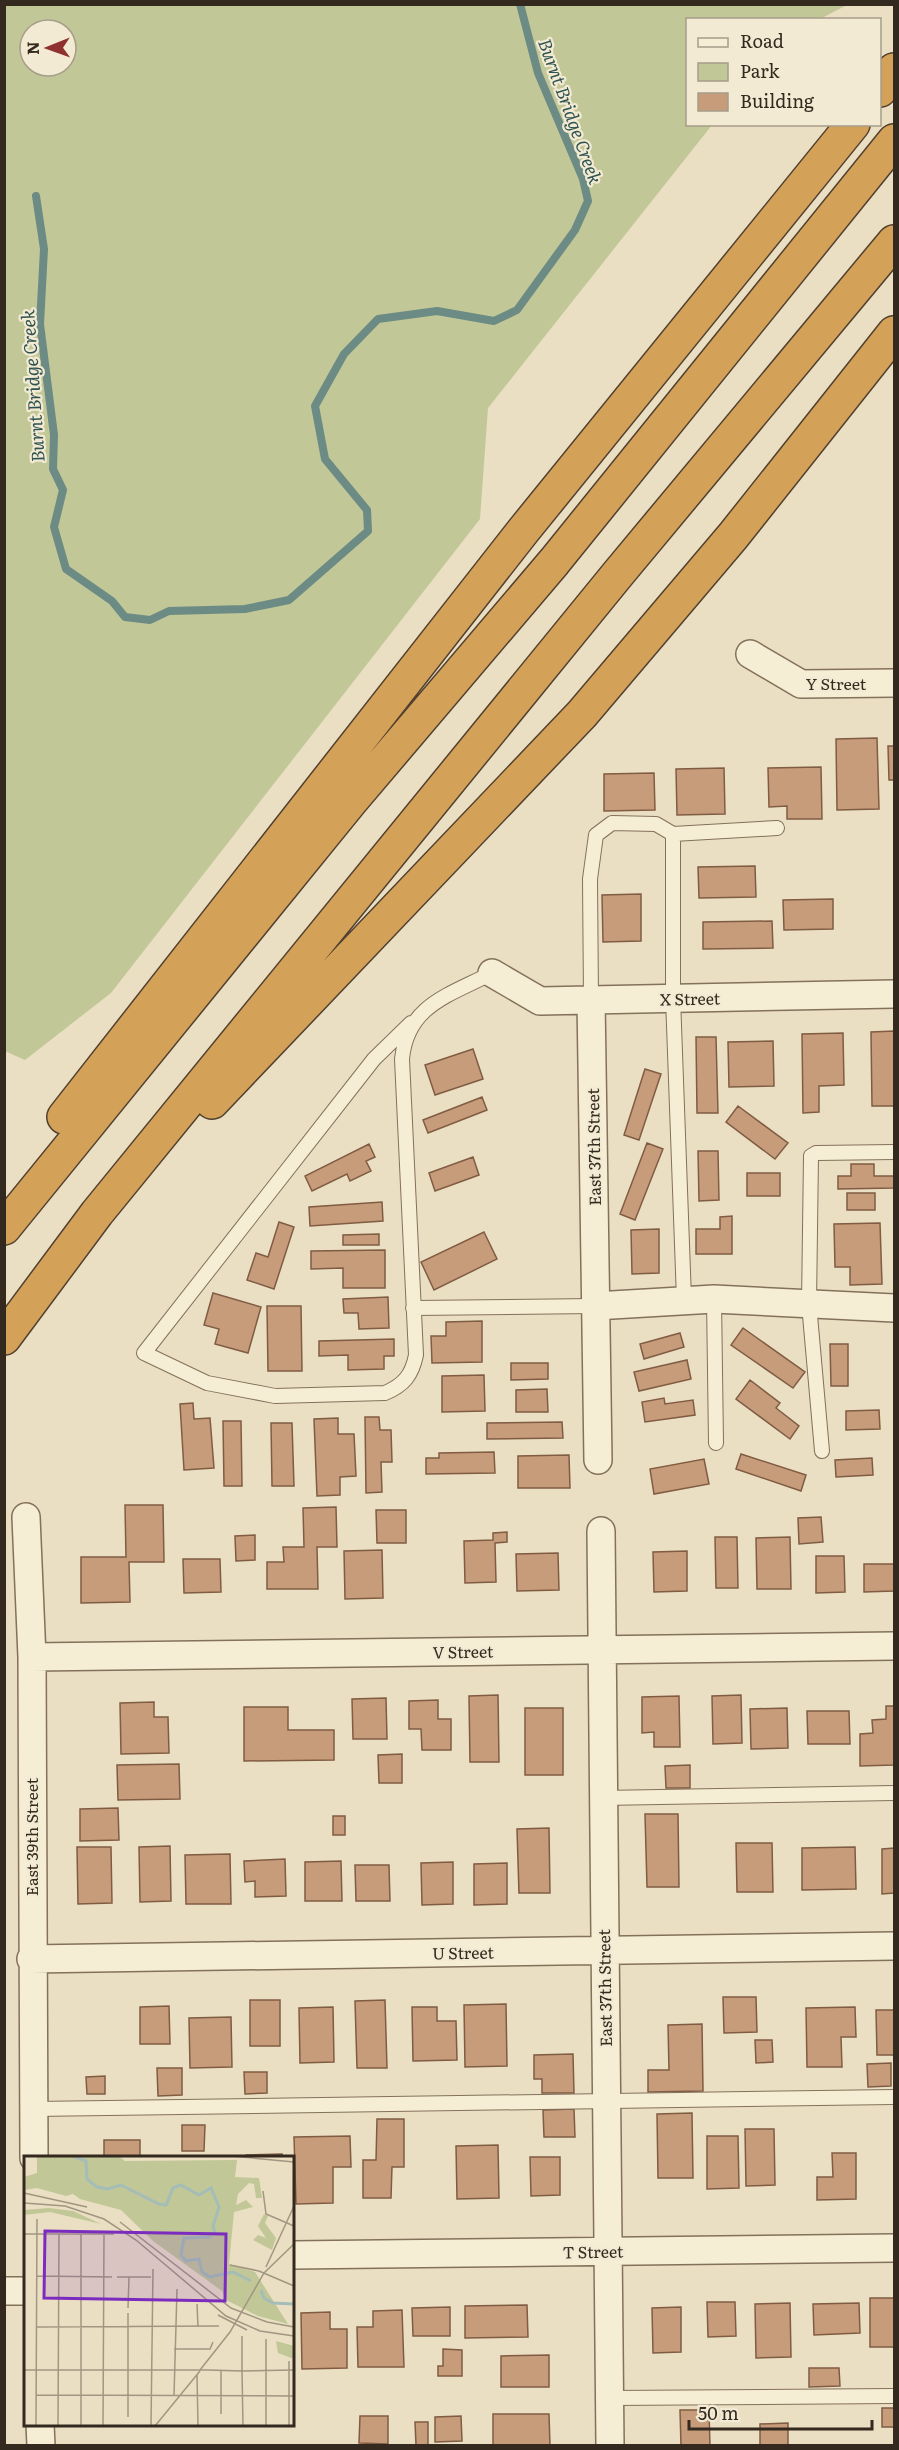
<svg xmlns="http://www.w3.org/2000/svg" width="899" height="2450" font-family="Literata,serif">
	<style>
		.green { fill: #c1c797; fill-rule: evenodd }
		.lines { fill: none; stroke-linecap: round; stroke-linejoin: round }
		.stream { stroke: #6c8b84; stroke-width: 8 }
		.building { fill: #c69c7b; stroke: #805c43; stroke-width: 1.5 }
		.lane-casing { stroke: #83715b; stroke-width: 16 }
		.street-casing { stroke: #83715b; stroke-width: 30 }
		.highway-casing { stroke: #51402f; stroke-width: 36 }
		.lane { stroke: #f6edd5; stroke-width: 14 }
		.street { stroke: #f6edd5; stroke-width: 27 }
		.highway { stroke: #d4a159; stroke-width: 33 }
		.labels { text-anchor: middle; dominant-baseline: central; stroke-width: 4.5; stroke-linejoin: round; paint-order: stroke }
		.street-label { font-size: 16px; fill: #34291e; stroke: #f2ead2 }
		.water-label { font-size: 18px; font-style: italic; fill: #2e5351; stroke: #f2ead2 }
		.inset-river { fill: none; stroke: #a4bdb7; stroke-width: 3 }
		.inset-road { fill: none; stroke: #a19681; stroke-width: 1.5 }
		.view { fill: #7b2cbf; fill-opacity: 0.15; stroke: #7b2cbf; stroke-width: 3 }
		.inset-edge { fill: none; stroke: #34291e; stroke-width: 3 }
	</style>
	<rect width="100%" height="100%" fill="#eadfc3"/>
	<path class="green" d="M5 4 847 5 820 19 688 20V124L712 125 488 408 480 519 111 993 25 1060 7 1052 4 1054ZM30 30H66V66H30Z"/>
	<g class="lines">
		<path class="stream" d="M36 196 44 249 40 324 54 435 53 469 63 490 54 527 66 569 112 601 125 617 150 620 169 611 245 609 289 600 368 531 367 510 325 459 315 406 344 354 378 319 437 311 494 321 517 310 575 230 588 201 583 179 538 73 520 4"/>
	</g>
	<path class="building" d="M877 738 879 809 837 810 836 739Z
		M888 746H894V780H889Z
		M821 767 822 819H787V806L769 807 768 768Z
		M724 768 725 814 677 815 676 769Z
		M654 773 655 810 604 811V774Z
		M755 866 756 897 699 898 698 867Z
		M641 894V941L603 942 602 895Z
		M833 899V929L784 930 783 900Z
		M772 921 773 948 703 949V922Z
		M894 1031V1106H872L871 1032Z
		M843 1033 844 1085 819 1086V1112L803 1113 802 1034Z
		M696 1037H716L718 1113H697Z
		M773 1041 774 1086 729 1087 728 1042Z
		M473 1049 483 1079 435 1095 425 1065Z
		M645 1069 661 1074 639 1140 624 1135Z
		M482 1097 487 1110 428 1133 423 1120Z
		M738 1106 788 1143 775 1159 726 1122Z
		M647 1143 663 1149 635 1220 620 1214Z
		M369 1144 375 1157 366 1161 371 1171 350 1181 347 1174 312 1191 305 1176Z
		M698 1151H718L719 1200 699 1201Z
		M473 1157 479 1175 435 1191 429 1173Z
		M851 1164H874V1176H894V1188L838 1189V1176H851Z
		M747 1173H780V1196H747Z
		M847 1193H875V1210H847Z
		M382 1202 383 1221 310 1226 309 1207Z
		M732 1216V1254H696V1229H720V1217Z
		M279 1222 294 1227 274 1289 247 1280 256 1253 268 1257Z
		M880 1223 882 1284 850 1285V1267H835L834 1224Z
		M659 1229V1273L632 1274 631 1230Z
		M484 1232 497 1259 434 1290 421 1262Z
		M379 1234V1245H343V1235Z
		M385 1250V1288H343V1268L311 1269V1251Z
		M213 1293 261 1307 248 1353 215 1344 219 1329 204 1325Z
		M388 1297 389 1328 359 1329 358 1313H344L343 1299Z
		M267 1306H301L302 1371H268Z
		M482 1321V1362L432 1363 431 1336H446V1322Z
		M743 1328 805 1372 793 1388 731 1345Z
		M680 1333 684 1347 644 1359 640 1344Z
		M394 1339V1356H384V1369L348 1370V1355L319 1356V1341Z
		M830 1344H848V1386H831Z
		M687 1360 691 1379 639 1391 634 1372Z
		M511 1363H548V1379L511 1380Z
		M484 1375 485 1411 442 1412V1376Z
		M750 1380 780 1403 776 1408 799 1426 790 1439 736 1399Z
		M547 1389 548 1412H516V1390Z
		M664 1398 665 1404 693 1400 695 1415 645 1422 642 1402Z
		M193 1403 194 1419 210 1418 214 1468 184 1470 180 1404Z
		M879 1410 880 1429 846 1430V1411Z
		M365 1417H379L380 1430H391L392 1462H381L382 1492 366 1493Z
		M338 1418V1434H354L356 1476 340 1477V1495L317 1496 314 1419Z
		M223 1421H241L242 1486H224Z
		M562 1422 563 1438 487 1439V1423Z
		M271 1423H292L294 1486H272Z
		M494 1452 495 1473 426 1474V1458H439V1453Z
		M741 1454 806 1475 801 1491 736 1469Z
		M569 1455 570 1488H518V1456Z
		M872 1458 873 1475 836 1477 835 1460Z
		M704 1459 709 1484 654 1494 650 1469Z
		M125 1505H163L164 1562H129L130 1602 81 1603V1557H126Z
		M336 1507 337 1547H317L318 1589H267V1562H284L283 1547H304L303 1508Z
		M376 1510H406V1543H377Z
		M821 1517 823 1542 799 1544 798 1518Z
		M507 1532V1542L495 1543 496 1582 465 1583 464 1541 493 1540V1533Z
		M255 1535V1560L236 1561 235 1536Z
		M715 1537H737L738 1588H716Z
		M790 1537 791 1589H757L756 1538Z
		M382 1550 383 1598 345 1599 344 1551Z
		M687 1551V1591L654 1592 653 1552Z
		M558 1553 559 1590 517 1591 516 1554Z
		M816 1556H844L845 1592 816 1593Z
		M183 1559H220L221 1592 184 1593Z
		M864 1564H894V1591L864 1592Z
		M498 1695 499 1762H470L469 1696Z
		M741 1695 742 1743 713 1744 712 1696Z
		M679 1696 680 1747H654V1732L642 1733V1697Z
		M386 1698 387 1739H353L352 1699Z
		M438 1700V1719H451V1750H422L421 1729H409V1701Z
		M154 1702V1717H168L169 1753 121 1754 120 1703Z
		M886 1706H894V1765L860 1766V1734L873 1733 872 1720 886 1719Z
		M244 1707H288V1730H334V1760L244 1761Z
		M525 1708H563V1775H525Z
		M787 1708 788 1748 751 1749 750 1709Z
		M807 1711H849L850 1744H808Z
		M402 1754V1783H379L378 1755Z
		M179 1764 180 1799 118 1800 117 1765Z
		M690 1765V1788H666L665 1766Z
		M118 1808 119 1840 80 1841V1809Z
		M645 1814H678L679 1887H647Z
		M333 1816H345V1835H333Z
		M549 1828 550 1893H519L517 1829Z
		M736 1843H772L773 1892H737Z
		M170 1846 171 1901 140 1902 139 1847Z
		M77 1847H111L112 1903 78 1904Z
		M855 1847 856 1889 802 1890V1848Z
		M894 1848V1893L882 1894V1849Z
		M230 1854 231 1904H186L185 1855Z
		M285 1859 286 1896 255 1897V1881L245 1882 244 1861Z
		M341 1861 342 1901H305V1862Z
		M453 1862V1904L422 1905 421 1863Z
		M507 1863V1904L474 1905V1864Z
		M355 1865H389L390 1901H356Z
		M723 1997H756L757 2032 724 2033Z
		M250 2000H280V2046H250Z
		M385 2000 387 2068H357L355 2001Z
		M506 2004 507 2066 465 2067 464 2005Z
		M169 2006 170 2044H140V2007Z
		M333 2007 334 2062 300 2063 299 2008Z
		M412 2007H437V2021H456L457 2060 413 2061Z
		M855 2007 856 2037H841L842 2067H807L806 2008Z
		M876 2010H894V2055H877Z
		M231 2017 232 2067 190 2068 189 2018Z
		M702 2024 703 2091 648 2092V2070H669L668 2025Z
		M755 2040H772L773 2062 756 2063Z
		M573 2054 574 2093H542V2079H534V2055Z
		M891 2063V2086L868 2087 867 2064Z
		M157 2068H182V2095L158 2096Z
		M244 2072H267V2093L245 2094Z
		M105 2076V2094H87L86 2077Z
		M574 2109 575 2137H544L543 2110Z
		M692 2113 693 2178H658L657 2114Z
		M377 2119H404V2167H392L391 2198H363V2160H376Z
		M182 2125H205L204 2151H182Z
		M745 2129H774L775 2185 746 2186Z
		M350 2136 351 2167H333V2203L296 2204 294 2137Z
		M707 2136H738L739 2188 707 2189Z
		M104 2140H140V2158H104Z
		M498 2145 499 2198 457 2199 456 2146Z
		M832 2153H856V2199L817 2200V2177H833Z
		M282 2154 283 2158H246V2155Z
		M530 2157H560V2195L531 2196Z
		M870 2298H894V2347H870Z
		M707 2302H735L736 2336 708 2337Z
		M790 2303 791 2357 756 2358 755 2304Z
		M859 2303 860 2333 814 2335 813 2304Z
		M527 2305 528 2337 465 2338V2306Z
		M450 2307V2336H413L412 2308Z
		M681 2307V2352L653 2353 652 2308Z
		M292 2310H293L294 2367H292Z
		M402 2310 404 2367H358L357 2327H373V2311Z
		M330 2312V2329H347V2368L302 2369 301 2313Z
		M443 2349 462 2350V2376H438V2366H443Z
		M549 2355V2387H501V2356Z
		M809 2368H839L840 2386 809 2387Z
		M882 2408H894V2427H882Z
		M680 2410H709L710 2446H681Z
		M493 2414H549L550 2446 493 2445Z
		M360 2416H388V2444L359 2443Z
		M461 2416 462 2441 435 2442V2417Z
		M415 2422H428V2445H416Z
		M788 2423V2446H760V2424Z"/>
	<g class="lines">
		<defs>
			<path id="lane" d="M673 834 777 828
				M591 999 590 879 596 835 612 823 656 824 673 834V998L684 1299
				M411 1023 374 1059 144 1353 207 1383 275 1396 385 1393C404 1385 412 1375 416 1355L402 1059C407 1005 450 995 492 973
				M714 1299 716 1443
				M413 1308 595 1306
				M822 1451 809 1304 811 1156 816 1153 894 1152
				M601 1798 894 1793
				M33 2109 894 2097
				M609 2398 894 2396"/>
			<path id="street" d="M750 654 801 684 894 683
				M492 973 540 1001 894 994
				M591 999 598 1460
				M595 1306 714 1299 894 1308
				M26 1517 32 1657 34 2158
				M601 1531 610 2446
				M32 1657 894 1646
				M31 1959 894 1946
				M292 2255 894 2248
				M4 2291H26
				M40 2424 41 2446"/>
			<path id="highway" d="M880 90 894 70
				M212 1102 582 714 733 536 894 333
				M64 1117 523 531 853 124
				M4 1228 351 801 554 562 894 141
				M4 1338 97 1213 617 575 894 242"/>
		</defs>
		<use href="#lane" class="lane-casing"/>
		<use href="#street" class="street-casing"/>
		<use href="#highway" class="highway-casing"/>
		<use href="#lane" class="lane"/>
		<use href="#street" class="street"/>
		<use href="#highway" class="highway"/>
	</g>
	<g class="labels">
		<g class="street-label">
			<text x="836" y="683">Y Street</text>
			<text transform="translate(690 998) rotate(-1)">X Street</text>
			<text transform="translate(593 1147) rotate(-91)">East 37th Street</text>
			<text transform="translate(463 1651) rotate(-1)">V Street</text>
			<text transform="translate(31 1837) rotate(-90)">East 39th Street</text>
			<text transform="translate(463 1952) rotate(-1)">U Street</text>
			<text transform="translate(604 1988) rotate(-91)">East 37th Street</text>
			<text transform="translate(593 2251) rotate(-1)">T Street</text>
		</g>
		<g class="water-label">
			<text transform="translate(571 111) rotate(70)">Burnt Bridge Creek</text>
			<text transform="translate(32 386) rotate(-94)">Burnt Bridge Creek</text>
		</g>
	</g>
	<g transform="translate(24 2156)">
		<rect width="270" height="270" fill="#eadfc3"/>
		<path d="M13 0H95L101 5 213 4 211 21 235 22 238 42H232L230 28 225 27 214 38 212 49 222 44 229 51 210 56 205 108 231 116 264 168 234 160 202 144 198 135 129 85 97 54 56 43 49 38 42 40 13 32 0 34V21L13 17ZM25 52 49 55 77 68 26 56 0 59V54ZM240 58 244 60 241 67 252 82 248 94 229 84 234 79 242 82 234 70ZM252 185 270 190V203L254 197Z" fill="#c1c797"/>
		<path class="inset-river" d="M49 0 62 5 63 23 73 31 84 33 97 29 135 48 142 49 149 32 157 29 175 39 187 32 195 51 189 70 191 77M187 81 160 82 157 99 162 105 175 103 178 116 186 121 209 116 227 125M237 134 240 142 249 147 270 148"/>
		<path class="inset-road" d="M208 0 270 6M239 35 242 58 270 70M0 37 63 51M0 47 41 50 80 63 112 84 202 160 236 175 270 180M96 66 207 152 243 166 270 171M0 78H90M206 109 235 115 270 130M242 111 270 50M13 120 88 121M93 121H127M173 148 174 171M104 152 105 121M194 159 223 174M12 171 195 170M218 180V215L270 214M242 183V270M150 193H186L189 186M0 214H184M176 214 206 176 240 117 270 88M184 214 218 215 219 270M197 214V258M173 219 174 270M12 239 270 240M150 240 153 133M104 261V157M12 270 13 63M34 270 35 78M57 270V78M79 270 80 79M127 270 129 113M131 270 176 215M265 270V205"/>
		<path class="view" d="M21 75 202 78 201 145 20 142Z"/>
		<rect width="270" height="270" class="inset-edge"/>
	</g>
	<rect width="899" height="2450" fill="none" stroke="#34291e" stroke-width="12"/>
	<rect x="686" y="18" width="195" height="108" fill="#f2ead2" stroke="#a69d8a" stroke-width="1.5"/>
	<rect x="698" y="38" width="30" height="9" fill="#f6edd5" stroke="#a69d8a" stroke-width="1.5"/>
	<text x="740" y="48" font-size="18" fill="#34291e">Road</text>
	<rect x="698" y="63" width="30" height="18" fill="#c1c797" stroke="#a69d8a" stroke-width="1.5"/>
	<text x="740" y="78" font-size="18" fill="#34291e">Park</text>
	<rect x="698" y="93" width="30" height="18" fill="#c69c7b" stroke="#a69d8a" stroke-width="1.5"/>
	<text x="740" y="108" font-size="18" fill="#34291e">Building</text>
	<g transform="translate(48 48) rotate(269)"><circle r="28" fill="#f2ead2" stroke="#a69d8a" stroke-width="1.5"/>
	<path d="M0-4.5L10 22L0 15L-10 22Z" fill="#8e312f"/>
	<text y="-9" font-size="16" font-weight="bold" text-anchor="middle" fill="#34291e">N</text>
	</g>
	<path d="M689 2420v9h183v-9" fill="none" stroke="#34291e" stroke-width="3"/>
	<text x="698" y="2420" font-size="18" fill="#34291e" stroke="#f2ead2" stroke-width="4.5" paint-order="stroke">50 m</text>
</svg>
